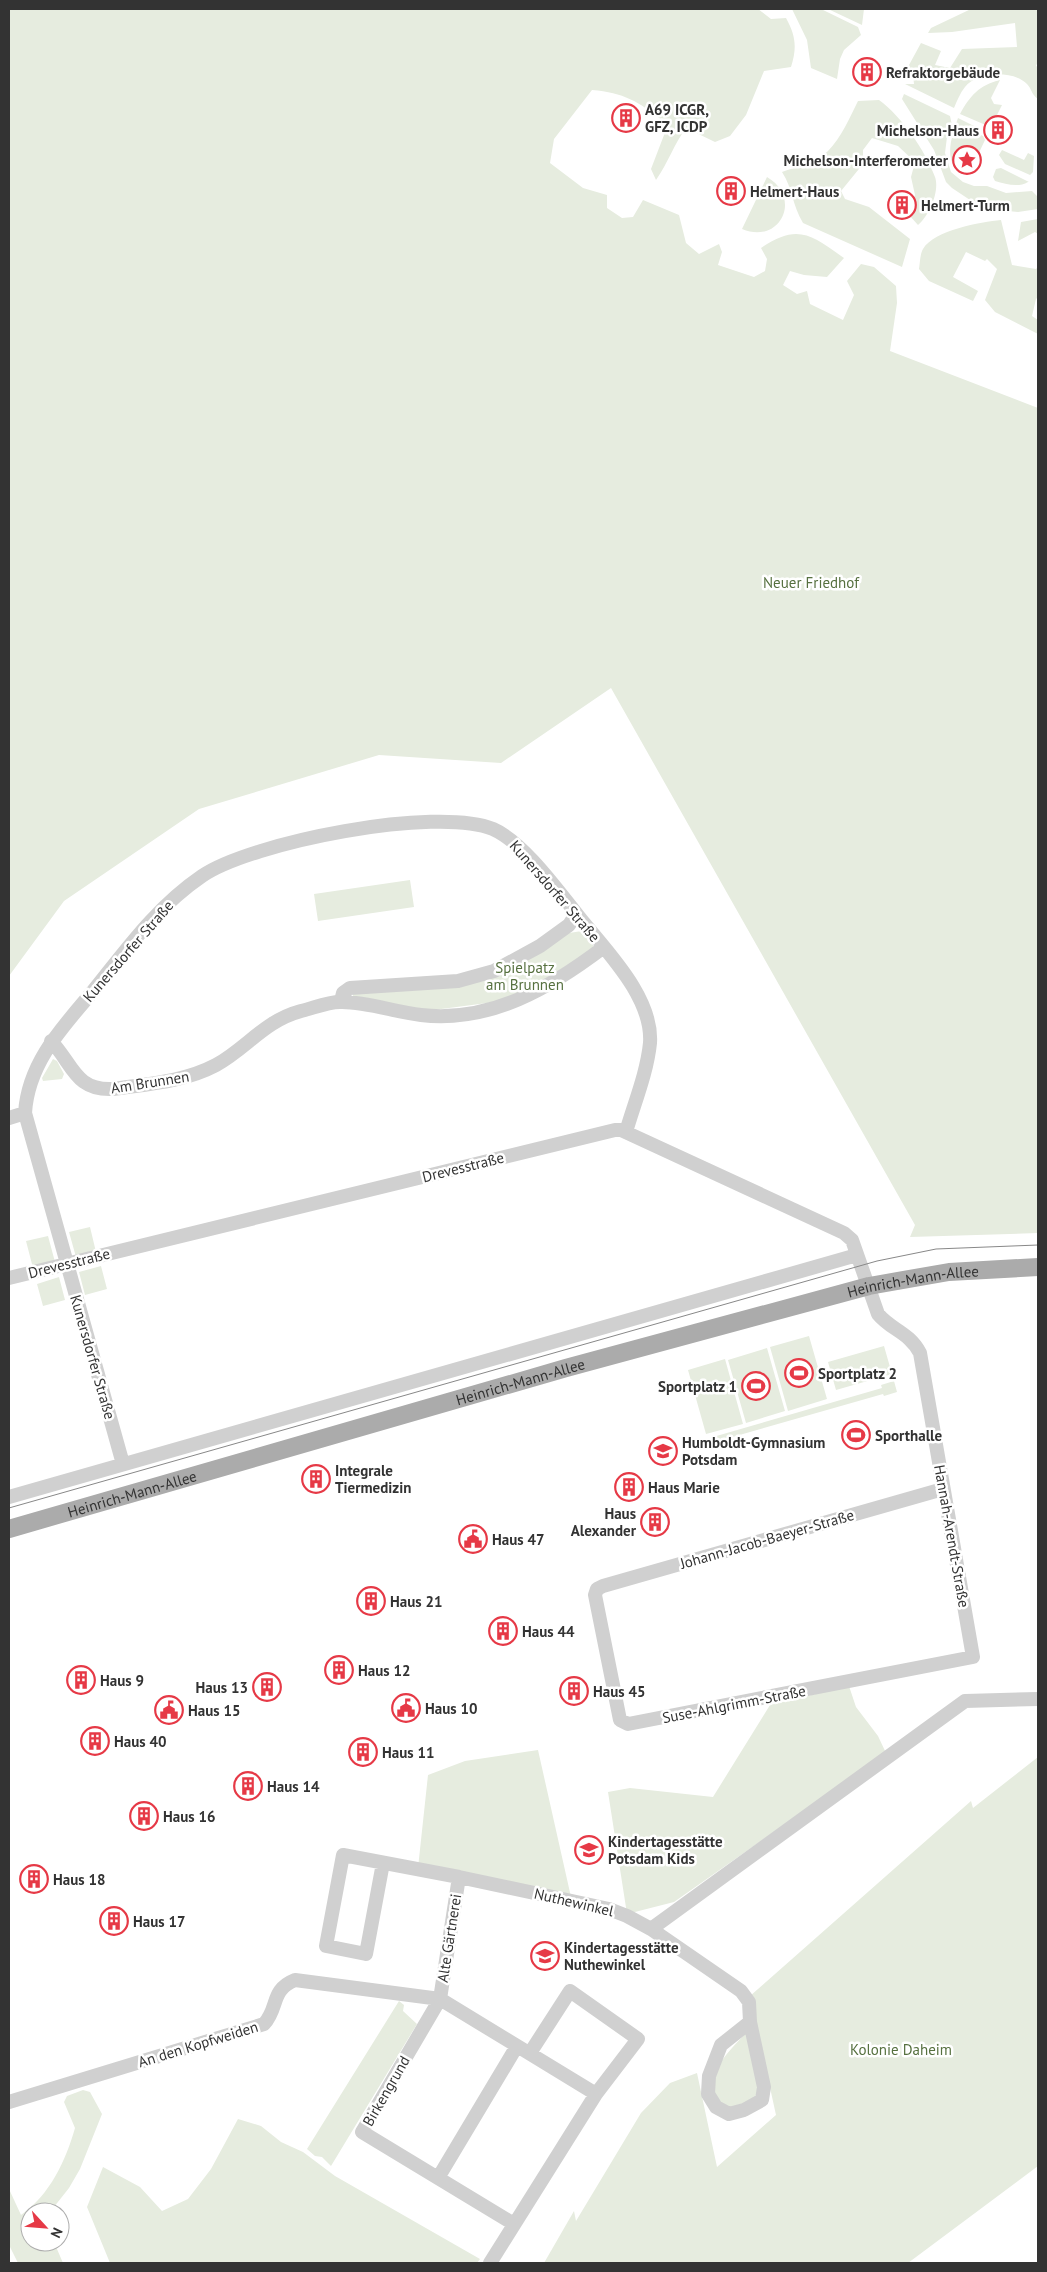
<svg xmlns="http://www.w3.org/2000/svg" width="1047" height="2272" font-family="'PT Sans',sans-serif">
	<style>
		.green { fill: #e6ecdf }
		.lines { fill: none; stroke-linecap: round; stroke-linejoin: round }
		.minor { stroke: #d0d0d0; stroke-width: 14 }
		.major { stroke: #ababab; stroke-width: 18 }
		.tram { stroke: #888; stroke-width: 1 }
		.labels { text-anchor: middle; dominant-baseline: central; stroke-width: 5; stroke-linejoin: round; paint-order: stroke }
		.poi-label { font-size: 15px; font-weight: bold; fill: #333; stroke: #fff; text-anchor: start }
		.park-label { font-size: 15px; fill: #56703f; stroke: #fff }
		.street-label { font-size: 15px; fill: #333; stroke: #fff }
	</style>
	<rect width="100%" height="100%" fill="#fff"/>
	<path class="green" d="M9 9H758L771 19 786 18C796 36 797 48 791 67L764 71 746 115 730 136 715 142 686 128C674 144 668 163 656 180L651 169 664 135 663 121C638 101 624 93 592 90L554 139 550 163 583 188 607 195V208L622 218 633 217 643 200 679 215 686 243 699 254 719 244 722 252 718 265 754 277 765 271 767 259 761 248C798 223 811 235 844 258L827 277 804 275 790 271 783 285 797 294 807 291 810 304 843 320 854 295 847 281 861 264 874 267 896 286 897 303 890 351 1038 408V1233L910 1237 915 1225 611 688 501 763 379 755 199 809 64 901 9 976Z
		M792 9H821L858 27 861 35 844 50 840 59 837 79 811 68 807 40Z
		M828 9H864L862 25Z
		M971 9H1038V61L1036 66 1038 67V99C1031 94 1032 89 1027 84 1014 70 977 71 965 87 960 93 957 101 954 108L905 84H914L913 75H908L909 65 921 43 941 51 935 65 950 68 962 49 1017 47 1015 23 952 32 928 33 931 28Z
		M1000 80 991 98 994 104 1002 105 993 123 988 126 960 114C970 96 979 85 1000 80Z
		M904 94 950 116 952 125 947 137 945 153 951 172 963 182 974 186H987L1006 193 1032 191 1038 197V209L1018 212 998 210 979 206 952 188 946 182 934 150 902 99Z
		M879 100C902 117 925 150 935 177 940 191 929 216 918 225L909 215 915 195 911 177 915 162 898 146 872 138 863 150V164L841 191 845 199 869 207 910 239 902 267 803 223C792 205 793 189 782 172 796 167 817 162 828 151 841 138 850 117 858 101Z
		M958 118 974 126 972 131 983 136 985 140 976 159 970 153 963 155 959 164 964 170 962 174C942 162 952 135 958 118Z
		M1002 150 1024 160 1028 153 1034 156 1033 172 1030 175 1005 164 999 155Z
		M1001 168 1029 182H1028C1018 188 1006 184 995 181L993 177 996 169Z
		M767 177C803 198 780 245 742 229Z
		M1038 219V234L1035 232 1018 241 1021 222Z
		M1001 220 1012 265 1036 269 1038 267V297L1036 299 1032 316 1038 320V334L995 312 985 300 997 269 987 259 985 261 966 252 953 277 978 291 973 301 929 281 919 269C920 263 920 254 923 249 934 230 981 222 1001 220Z
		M410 880 414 907 318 921 314 894Z
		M582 931 593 942V950L510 1000 426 1011 353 1001V993L462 985 569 933Z
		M53 1059 57 1061 64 1074 62 1079 43 1081 42 1078Z
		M90 1227 96 1252 76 1257 69 1232Z
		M48 1236 55 1262 33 1268 26 1241Z
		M101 1266 107 1289 85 1295 79 1272Z
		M59 1277 65 1300 43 1306 37 1284Z
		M809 1336 827 1399 788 1411 770 1347Z
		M884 1346 892 1374 836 1390 828 1362Z
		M767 1348 785 1411 746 1423 728 1360Z
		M725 1359 743 1424 706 1434 688 1370Z
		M894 1381 897 1392 884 1396 883 1394 715 1442 713 1437 882 1388 881 1385Z
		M849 1686 856 1707 878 1736 886 1753 674 1902 627 1914 608 1792 630 1788 713 1797 770 1705Z
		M538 1750 571 1897 418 1868 428 1775 465 1761Z
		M1038 1757V2166L908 2263H544L574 2211 576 2221 641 2113 670 2083 697 2073 717 2167 776 2115 750 1996 971 1801 973 1808Z
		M399 2001 404 2005 403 2011 417 2024 331 2166 322 2157 315 2156 307 2149Z
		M746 2033C750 2047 764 2082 756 2095 752 2102 741 2107 733 2109 688 2091 726 2054 746 2033Z
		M83 2090 90 2092 102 2114 80 2169 69 2188 50 2212H30V2242H54L63 2263H18L9 2245V2189L21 2215C50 2195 66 2160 75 2128L64 2102 67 2096Z
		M238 2119 261 2126 281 2142 303 2152 335 2176 480 2259 477 2263H110L87 2207 103 2167 140 2187 162 2211 188 2199 211 2169Z"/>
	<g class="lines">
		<path class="minor" d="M341 1001 343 993 350 988 458 981 494 971 540 946 569 925 576 914
			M51 1041C73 1064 75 1091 113 1089 147 1084 184 1082 216 1065 247 1048 264 1021 301 1011 314 1008 329 1001 342 1002 368 1002 395 1012 421 1015 491 1023 550 988 604 947
			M9 1118 25 1113
			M9 1278 615 1130H621L844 1233 852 1240 878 1314C891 1330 909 1332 920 1353L973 1657 628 1724 620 1720 595 1595 597 1589 603 1586 943 1489
			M123 1464 25 1113C28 1065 59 1031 89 996 124 953 155 908 202 876 252 842 436 806 493 829 525 843 561 895 584 923 610 955 653 999 650 1043 647 1073 634 1104 626 1132
			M9 1497 857 1255
			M383 1863 366 1954 326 1946 343 1855 459 1877 609 1909 627 1916 651 1929 741 1991 749 2002 750 2022 721 2045 709 2076 708 2094 716 2107 729 2114 744 2110 762 2100 764 2087 750 2022
			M459 1877 440 1999 362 2132 514 2224
			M651 1929 965 1701 1038 1699
			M9 2102 264 2024C279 2008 270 1990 295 1980L440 1999 596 2094
			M438 2178 517 2046
			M490 2263 596 2094 638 2039 570 1991 530 2053"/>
		<path class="major" id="s1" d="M9 1529 566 1368 869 1286 949 1272 1038 1267"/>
		<path class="tram" d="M9 1508 877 1261 936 1249 1038 1245"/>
	</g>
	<defs>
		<symbol id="building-ring" viewBox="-11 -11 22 22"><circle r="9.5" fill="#fff" stroke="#e63946" stroke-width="1.5"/><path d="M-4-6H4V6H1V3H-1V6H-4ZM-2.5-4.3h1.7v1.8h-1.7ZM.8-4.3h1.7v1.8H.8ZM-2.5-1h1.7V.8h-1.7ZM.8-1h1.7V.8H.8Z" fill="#e63946"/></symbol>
		<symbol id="sight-ring" viewBox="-11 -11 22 22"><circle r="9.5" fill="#fff" stroke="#e63946" stroke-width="1.5"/><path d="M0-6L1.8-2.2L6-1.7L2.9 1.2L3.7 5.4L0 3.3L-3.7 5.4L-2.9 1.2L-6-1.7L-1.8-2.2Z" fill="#e63946"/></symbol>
		<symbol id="stadium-ring" viewBox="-11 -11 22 22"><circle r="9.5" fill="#fff" stroke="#e63946" stroke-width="1.5"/><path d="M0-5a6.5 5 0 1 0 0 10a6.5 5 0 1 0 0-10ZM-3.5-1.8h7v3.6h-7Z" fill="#e63946"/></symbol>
		<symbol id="school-ring" viewBox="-11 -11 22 22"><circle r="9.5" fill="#fff" stroke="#e63946" stroke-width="1.5"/><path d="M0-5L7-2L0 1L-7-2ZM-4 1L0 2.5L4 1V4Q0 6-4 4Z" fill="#e63946"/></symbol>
		<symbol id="civic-ring" viewBox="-11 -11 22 22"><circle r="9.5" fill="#fff" stroke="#e63946" stroke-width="1.5"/><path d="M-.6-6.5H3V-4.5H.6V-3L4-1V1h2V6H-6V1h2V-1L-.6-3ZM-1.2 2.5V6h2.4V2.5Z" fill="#e63946"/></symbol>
	</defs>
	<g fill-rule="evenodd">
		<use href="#building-ring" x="851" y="56" width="32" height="32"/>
		<use href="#building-ring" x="610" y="102" width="32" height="32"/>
		<use href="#building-ring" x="982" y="114" width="32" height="32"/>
		<use href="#sight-ring" x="951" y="144" width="32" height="32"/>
		<use href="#building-ring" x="715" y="175" width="32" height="32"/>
		<use href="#building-ring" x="886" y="189" width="32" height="32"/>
		<use href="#stadium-ring" x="783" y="1357" width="32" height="32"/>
		<use href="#stadium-ring" x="740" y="1370" width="32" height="32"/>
		<use href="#stadium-ring" x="840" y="1419" width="32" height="32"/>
		<use href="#school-ring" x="647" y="1435" width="32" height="32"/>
		<use href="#building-ring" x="300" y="1463" width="32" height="32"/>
		<use href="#building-ring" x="613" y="1471" width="32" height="32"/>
		<use href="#building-ring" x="639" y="1506" width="32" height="32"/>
		<use href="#civic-ring" x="457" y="1523" width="32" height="32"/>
		<use href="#building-ring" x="355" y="1585" width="32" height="32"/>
		<use href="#building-ring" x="487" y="1615" width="32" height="32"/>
		<use href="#building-ring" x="323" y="1654" width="32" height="32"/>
		<use href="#building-ring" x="65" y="1664" width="32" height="32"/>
		<use href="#building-ring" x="251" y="1671" width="32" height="32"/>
		<use href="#building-ring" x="558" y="1675" width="32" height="32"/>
		<use href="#civic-ring" x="390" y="1692" width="32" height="32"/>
		<use href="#civic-ring" x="153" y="1694" width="32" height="32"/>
		<use href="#building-ring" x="79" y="1725" width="32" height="32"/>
		<use href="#building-ring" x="347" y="1736" width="32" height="32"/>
		<use href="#building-ring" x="232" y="1770" width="32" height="32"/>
		<use href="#building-ring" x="128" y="1800" width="32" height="32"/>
		<use href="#school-ring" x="573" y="1834" width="32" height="32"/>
		<use href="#building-ring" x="18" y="1863" width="32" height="32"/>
		<use href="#building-ring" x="98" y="1905" width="32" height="32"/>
		<use href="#school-ring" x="529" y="1940" width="32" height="32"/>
	</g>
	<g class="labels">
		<g class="poi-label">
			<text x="886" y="72">Refraktorgebäude</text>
			<text x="645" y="109">A69 ICGR,<tspan x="645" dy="17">GFZ, ICDP</tspan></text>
			<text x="979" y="130" text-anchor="end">Michelson-Haus</text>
			<text x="948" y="160" text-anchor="end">Michelson-Interferometer</text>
			<text x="750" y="191">Helmert-Haus</text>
			<text x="921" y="205">Helmert-Turm</text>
			<text x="818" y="1373">Sportplatz 2</text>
			<text x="737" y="1386" text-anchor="end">Sportplatz 1</text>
			<text x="875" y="1435">Sporthalle</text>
			<text x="682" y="1442">Humboldt-Gymnasium<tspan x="682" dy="17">Potsdam</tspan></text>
			<text x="335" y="1470">Integrale<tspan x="335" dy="17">Tiermedizin</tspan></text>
			<text x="648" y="1487">Haus Marie</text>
			<text x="636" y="1513" text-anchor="end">Haus<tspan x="636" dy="17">Alexander</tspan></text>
			<text x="492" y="1539">Haus 47</text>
			<text x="390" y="1601">Haus 21</text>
			<text x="522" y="1631">Haus 44</text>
			<text x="358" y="1670">Haus 12</text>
			<text x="100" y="1680">Haus 9</text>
			<text x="248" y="1687" text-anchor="end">Haus 13</text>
			<text x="593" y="1691">Haus 45</text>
			<text x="425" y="1708">Haus 10</text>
			<text x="188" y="1710">Haus 15</text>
			<text x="114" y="1741">Haus 40</text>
			<text x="382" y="1752">Haus 11</text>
			<text x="267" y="1786">Haus 14</text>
			<text x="163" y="1816">Haus 16</text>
			<text x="608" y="1841">Kindertagesstätte<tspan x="608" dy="17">Potsdam Kids</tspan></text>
			<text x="53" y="1879">Haus 18</text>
			<text x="133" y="1921">Haus 17</text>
			<text x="564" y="1947">Kindertagesstätte<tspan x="564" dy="17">Nuthewinkel</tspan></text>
		</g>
		<g class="park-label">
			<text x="811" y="582">Neuer Friedhof</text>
			<text x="525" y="967">Spielpatz<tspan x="525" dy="17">am Brunnen</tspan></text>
			<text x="901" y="2049">Kolonie Daheim</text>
		</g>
		<g class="street-label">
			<text transform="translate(555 891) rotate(49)">Kunersdorfer Straße</text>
			<text transform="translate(128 951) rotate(-49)">Kunersdorfer Straße</text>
			<text transform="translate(150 1082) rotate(-9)">Am Brunnen</text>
			<text transform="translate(463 1167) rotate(-14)">Drevesstraße</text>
			<text transform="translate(69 1263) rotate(-14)">Drevesstraße</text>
			<text stroke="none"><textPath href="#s1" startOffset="938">Heinrich-Mann-Allee</textPath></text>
			<text transform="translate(93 1357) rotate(74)">Kunersdorfer Straße</text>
			<text stroke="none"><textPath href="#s1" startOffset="532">Heinrich-Mann-Allee</textPath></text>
			<text stroke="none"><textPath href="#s1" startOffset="128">Heinrich-Mann-Allee</textPath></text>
			<text transform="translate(952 1536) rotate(80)">Hannah-Arendt-Straße</text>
			<text transform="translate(767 1539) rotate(-16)">Johann-Jacob-Baeyer-Straße</text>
			<text transform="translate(734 1704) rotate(-11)">Suse-Ahlgrimm-Straße</text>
			<text transform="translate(574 1902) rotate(13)">Nuthewinkel</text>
			<text transform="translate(449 1938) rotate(-81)">Alte Gärtnerei</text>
			<text transform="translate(198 2044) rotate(-17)">An den Kopfweiden</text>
			<text transform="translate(386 2091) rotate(-60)">Birkengrund</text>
		</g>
	</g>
	<rect width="1047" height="2272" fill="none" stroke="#333333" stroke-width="20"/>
	<g transform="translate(45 2227) rotate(116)"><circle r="24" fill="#ffffff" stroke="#adadad"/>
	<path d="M0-4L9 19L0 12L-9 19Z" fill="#e63946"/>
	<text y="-8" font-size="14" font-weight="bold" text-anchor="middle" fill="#333333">N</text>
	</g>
</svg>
